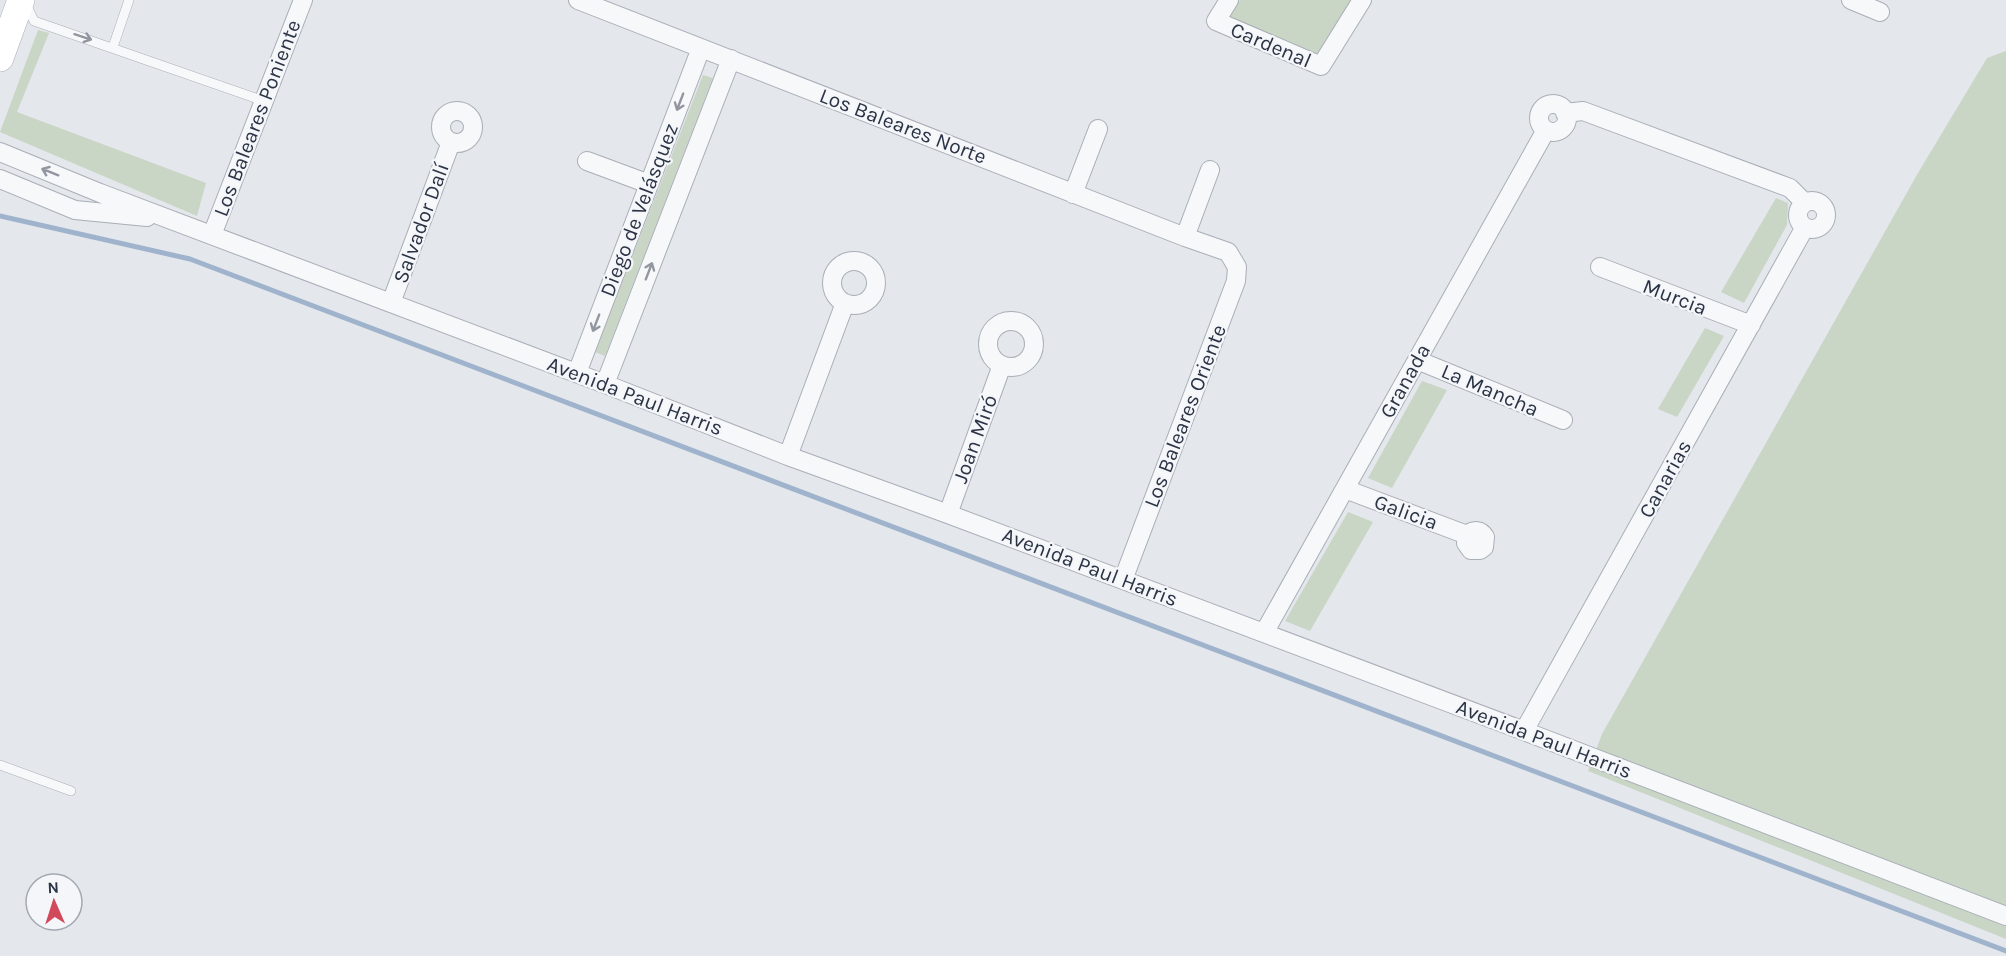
<svg xmlns="http://www.w3.org/2000/svg" width="2006" height="956" font-family="Karla,sans-serif">
	<style>
		.green { fill: #c9d6c5 }
		.lines { fill: none; stroke-linecap: round; stroke-linejoin: round }
		.stream { stroke: #9fb4cc; stroke-width: 5 }
		.lane-casing { stroke: #a9aeb7; stroke-width: 10 }
		.street-casing { stroke: #a9aeb7; stroke-width: 20 }
		.secondary-casing { stroke: #a9aeb7; stroke-width: 28 }
		.lane { stroke: #f7f8fa; stroke-width: 9 }
		.street { stroke: #f7f8fa; stroke-width: 18 }
		.secondary { stroke: #fff; stroke-width: 27 }
		.oneway { stroke: #9196a0 }
		.labels { text-anchor: middle; dominant-baseline: central; stroke-width: 4.5; stroke-linejoin: round; paint-order: stroke }
		.street-label { font-size: 21px; fill: #2b3445; stroke: #f4f6f9 }
	</style>
	<rect width="100%" height="100%" fill="#e4e7ec"/>
	<path class="green" d="M1240 0H1351L1318 54 1229 18Z
		M38 30 49 33 17 112 206 183 197 216 0 132Z
		M2006 51V939L1588 771 1602 734 1918 173 1987 58Z
		M703 75 713 78 605 356 595 352Z
		M1776 198 1788 203 1787 225 1744 303 1721 292Z
		M1705 328 1724 336 1677 417 1658 409Z
		M1422 381 1447 390 1392 488 1368 478Z
		M1348 512 1373 522 1310 631 1285 621Z"/>
	<g class="lines">
		<path class="stream" d="M0 216 190 259 2006 951"/>
		<defs>
			<path id="lane" d="M25 2 34 21 264 101
				M113 47 129 0
				M0 765 71 791"/>
			<path id="street" d="M578 0 1185 237 1228 252 1237 267 1236 281 1123 580
				M1229 0 1216 21 1321 66 1362 0
				M1851 0 1880 12
				M1539 118a14 14 0 1 1 28 0a14 14 0 1 1-28 0Z
				M441 127a16 16 0 1 1 32 0a16 16 0 1 1-32 0Z
				M1565 113 1583 111 1790 188 1805 203
				M0 152 100 193 605 384 788 456 948 514 1524 731 2006 916
				M587 161 649 184
				M0 179 75 210 147 217
				M1073 194 1098 129
				M1798 215a14 14 0 1 1 28 0a14 14 0 1 1-28 0Z
				M212 235 303 0
				M1185 237 1210 170
				M832 283a22 22 0 1 1 44 0a22 22 0 1 1-44 0Z
				M1600 267 1751 325
				M391 303 451 142
				M988 344a23 23 0 1 1 46 0a23 23 0 1 1-46 0Z
				M1417 360 1563 420
				M577 373 701 48
				M605 384 731 59
				M788 456 845 303
				M1345 489 1467 535C1474 529 1481 530 1485 537L1484 547 1480 550H1471L1466 543 1467 535
				M948 514 1002 365
				M1264 633 1546 130
				M1524 731 1805 227"/>
			<path id="secondary" d="M0 58 21 0"/>
		</defs>
		<use href="#lane" class="lane-casing"/>
		<use href="#street" class="street-casing"/>
		<use href="#secondary" class="secondary-casing"/>
		<use href="#lane" class="lane"/>
		<use href="#street" class="street"/>
		<use href="#secondary" class="secondary"/>
	</g>
	<defs><path id="oneway-shaft" d="M-6 0H5M1.5-3L5.5 0L1.5 3" fill="none" stroke-width="1.6" stroke-linecap="round" stroke-linejoin="round" transform="scale(1.5)"/></defs>
	<g class="oneway">
		<use href="#oneway-shaft" transform="translate(83 37) rotate(18)"/>
		<use href="#oneway-shaft" transform="translate(680 102) rotate(111)"/>
		<use href="#oneway-shaft" transform="translate(50 172) rotate(-158)"/>
		<use href="#oneway-shaft" transform="translate(649 271) rotate(-69)"/>
		<use href="#oneway-shaft" transform="translate(596 323) rotate(111)"/>
	</g>
	<g class="labels">
		<g class="street-label">
			<text transform="translate(1271 45) rotate(23)">Cardenal</text>
			<text transform="translate(257 118) rotate(-69)">Los Baleares Poniente</text>
			<text transform="translate(903 126) rotate(21)">Los Baleares Norte</text>
			<text transform="translate(639 210) rotate(-69)">Diego de Velásquez</text>
			<text transform="translate(421 223) rotate(-70)">Salvador Dalí</text>
			<text transform="translate(1675 297) rotate(21)">Murcia</text>
			<text transform="translate(1405 381) rotate(-61)">Granada</text>
			<text transform="translate(1490 390) rotate(23)">La Mancha</text>
			<text transform="translate(635 396) rotate(21)">Avenida Paul Harris</text>
			<text transform="translate(1185 416) rotate(-69)">Los Baleares Oriente</text>
			<text transform="translate(975 439) rotate(-70)">Joan Miró</text>
			<text transform="translate(1665 479) rotate(-61)">Canarias</text>
			<text transform="translate(1406 512) rotate(20)">Galicia</text>
			<text transform="translate(1090 567) rotate(21)">Avenida Paul Harris</text>
			<text transform="translate(1544 739) rotate(21)">Avenida Paul Harris</text>
		</g>
	</g>
	<g transform="translate(54 902) rotate(357)"><circle r="28" fill="#f4f6f9" stroke="#a4a8b1" stroke-width="1.5"/>
	<path d="M0-4.5L10 22L0 15L-10 22Z" fill="#d1495b"/>
	<text y="-9" font-size="16" font-weight="bold" text-anchor="middle" fill="#2b3445">N</text>
	</g>
</svg>
